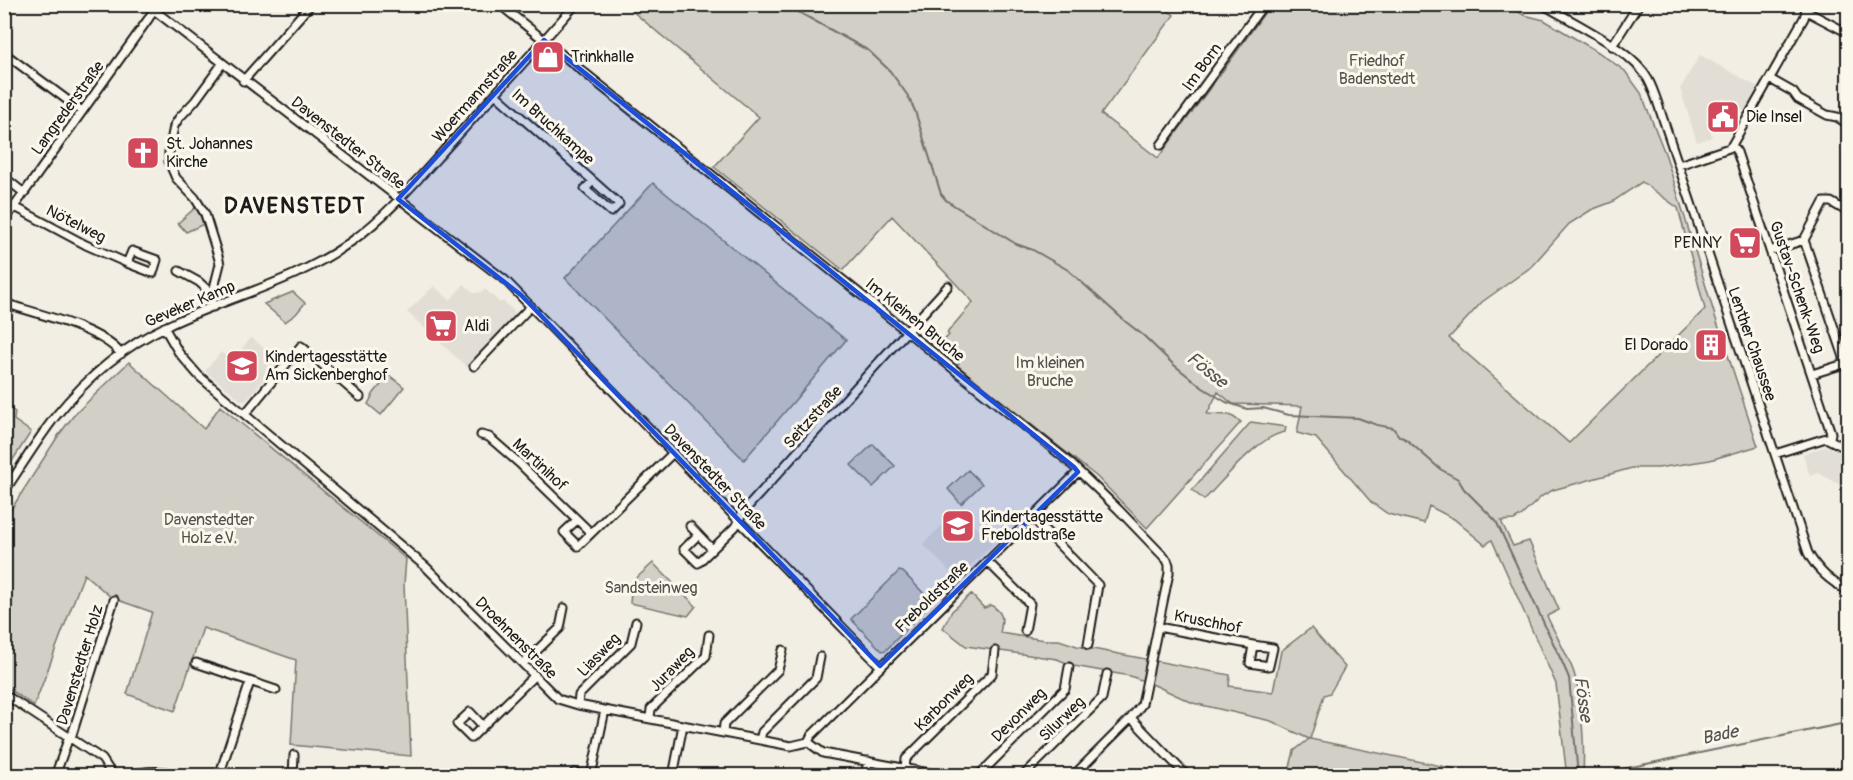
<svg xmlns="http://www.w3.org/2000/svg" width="1853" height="780" font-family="Pangolin,sans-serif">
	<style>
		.built { fill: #e2ded5 }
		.green { fill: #d2cfc6; stroke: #777671; stroke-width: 1.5; fill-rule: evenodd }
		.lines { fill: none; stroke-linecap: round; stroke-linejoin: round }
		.stream { stroke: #716f6b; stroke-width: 2 }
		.minor-casing { stroke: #1c1c1c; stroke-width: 11 }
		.minor { stroke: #fbf7ec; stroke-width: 7 }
		.marked { fill: #1d4ed8; fill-opacity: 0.2; stroke: #1d4ed8; stroke-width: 4.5; stroke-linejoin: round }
		.labels { text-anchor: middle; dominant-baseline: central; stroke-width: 6; stroke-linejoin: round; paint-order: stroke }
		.poi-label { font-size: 16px; fill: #1c1c1c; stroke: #fbf7ec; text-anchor: start }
		.park-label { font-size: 16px; fill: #53524f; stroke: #fbf7ec }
		.street-label { font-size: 16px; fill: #1c1c1c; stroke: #fbf7ec }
		.water-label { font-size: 18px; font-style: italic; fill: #545351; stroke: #fbf7ec }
		.district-label { font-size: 22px; font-weight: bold; letter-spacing: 1.5px; fill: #1c1c1c; stroke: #fbf7ec }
	</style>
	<rect width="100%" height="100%" fill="#f2eee4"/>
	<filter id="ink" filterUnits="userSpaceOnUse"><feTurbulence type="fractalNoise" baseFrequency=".0167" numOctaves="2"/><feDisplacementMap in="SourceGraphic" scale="12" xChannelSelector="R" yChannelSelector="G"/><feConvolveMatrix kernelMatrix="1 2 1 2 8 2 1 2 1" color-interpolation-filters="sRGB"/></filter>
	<g filter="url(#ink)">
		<path class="built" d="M1700 55 1758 87 1745 111 1722 98 1708 124 1712 137 1697 142 1680 89Z
			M464 284 474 293 482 292 485 289 500 303 503 301 518 315 469 369 407 312 434 286 450 300Z
			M251 337 279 361 246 401H242L205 371 221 352 232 361Z
			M1827 446 1848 457V469L1840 485 1819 473 1810 476 1803 454Z
			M958 509 993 544 957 579 923 544Z"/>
		<path class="green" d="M799 5H1160L1174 15 1101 114 1158 158 1233 57 1270 5H1506L1524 15 1544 20 1598 52 1625 71 1641 93 1666 156 1715 316 1758 446 1710 460 1658 468H1632L1553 490 1542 496 1521 516 1514 520 1501 521 1513 546 1529 541 1559 610 1547 616C1555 634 1566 652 1573 670 1581 692 1585 748 1583 772L1565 775 1566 769 1556 684 1492 540 1485 545 1454 519 1429 506 1424 523 1388 514 1371 502 1316 438 1297 433 1302 406 1233 404 1218 392 1207 414 1230 415 1241 422 1147 528 1097 477 957 365 959 363 938 347 949 335 947 333 973 302 892 216 843 270 714 167 759 117 625 5ZM1642 182 1678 208 1705 309 1569 443 1449 338 1482 302 1531 267 1569 224 1591 210 1612 202Z
			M653 183 846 340 744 460 565 278Z
			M196 207 204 224 186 232 178 223Z
			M293 292 305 303 296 314 285 322 264 304Z
			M129 362 204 429 220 406 406 559 404 584 411 756 291 745 296 660 203 628 175 711 127 694 152 612 112 598 84 574 34 706 5 686V519L58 436 74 415Z
			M389 375 404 387 381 415 368 404 374 393Z
			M5 405 15 412 14 420 31 432 5 472Z
			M1251 422 1286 427 1285 432C1258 436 1223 481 1204 500L1192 490Z
			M873 444 895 466 873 487 851 465Z
			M968 470 982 484 961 504 948 489Z
			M653 563 696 606 688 616 630 603 632 582Z
			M899 571 903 572 932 602 886 650 882 651 851 619Z
			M971 594 984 608 991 605C1004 613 1003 619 1000 633L1045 640H1059L1077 646 1230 675 1229 686 1273 692 1281 651 1311 628 1345 667 1330 693 1324 695 1310 739 1485 775H1288L1294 751 1309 739 1271 721 1193 703 1152 684 1130 676 1074 666 1057 659 966 646 943 628 952 611Z"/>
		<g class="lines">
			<path class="stream" d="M784 4 869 51 890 71 908 96 915 111 941 194 947 201 1016 244 1033 250 1068 270 1126 322 1144 336 1174 365 1203 388 1226 402 1247 409 1263 408 1289 415 1358 418 1377 425 1393 428 1399 436 1407 440 1440 469 1458 479 1464 489 1496 521 1563 664 1569 678 1578 776
				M1588 776 1841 724 1848 709"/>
			<defs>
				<path id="minor" d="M146 4 505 280 880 666
					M499 4 1067 460 1118 509 1167 560 1169 565V573L1142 704 1131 718 1073 776
					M1542 4C1572 22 1628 48 1646 76 1651 83 1654 93 1657 101L1808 553C1818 571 1830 581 1848 591
					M1806 11 1848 33
					M1612 46 1639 4
					M4 53 82 111
					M1770 79 1793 92 1798 99 1827 115 1837 117 1848 124
					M243 81 311 4
					M495 94 619 204 611 212 585 189 593 181
					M1161 145 1264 4
					M1732 145 1737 152 1831 433 1830 438
					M1679 165 1729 148 1732 145 1804 18 1806 11 1803 4
					M4 177 24 193
					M15 207 86 245 127 263 132 251 157 260 153 273 127 263
					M4 221 149 18 156 4
					M1804 240 1844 357V364
					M1770 251 1804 240 1824 202H1831L1848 212
					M179 271 199 282 212 294
					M4 303C37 314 101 328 121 354
					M213 307 211 300 220 264 218 256 205 214 195 198 176 178 169 162V152L174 126 179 118 195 101 222 64
					M164 327 179 353 199 376 426 567 558 699 578 705 791 746 808 742
					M474 366 531 306
					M1812 374 1844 364 1848 366
					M245 414 301 346 360 397
					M481 435 489 437 519 463 591 533
					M1775 454 1826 438 1848 449
					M4 492C21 467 37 440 55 417 85 380 124 346 167 326 229 296 295 283 352 241 387 216 419 178 448 146 491 99 533 52 576 4
					M1032 517 1098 585 1088 645
					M577 520 564 532 578 546 673 453
					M690 526 712 549
					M698 535 684 549 698 563 735 527 743 512 948 286
					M987 561 1030 604 1025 631
					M1158 627 1253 645 1250 663 1269 666 1273 648 1253 645
					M196 663 276 690
					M523 664 560 628 564 608
					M4 694 102 759 113 776
					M578 705 579 695 631 643 636 622
					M650 718 651 709 706 656 709 635
					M1131 718 1187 776
					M483 726 471 738 457 724 470 712 483 726 535 675
					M723 733 724 724 778 670 783 650
					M71 738 114 600
					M760 740 762 732 816 678 820 657
					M808 742 811 736 1078 472
					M808 742 823 753 945 776
					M905 768 906 759 992 674 995 651
					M55 776 69 737
					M127 776C150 768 170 772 192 776
					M219 776 250 682
					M293 776 294 755
					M573 776 574 773 591 775
					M591 776 605 710
					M673 776 683 725
					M865 776 868 761
					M978 776 1065 689 1069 667
					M1023 776 1102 698 1107 674"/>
			</defs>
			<use href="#minor" class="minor-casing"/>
			<use href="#minor" class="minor"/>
		</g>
	</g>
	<path class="marked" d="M544 40 1074 467 1078 472 880 666 521 295 398 199Z"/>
	<defs>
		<symbol id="shop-square" viewBox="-11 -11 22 22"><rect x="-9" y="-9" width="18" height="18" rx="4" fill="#d1495b" stroke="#fbf7ec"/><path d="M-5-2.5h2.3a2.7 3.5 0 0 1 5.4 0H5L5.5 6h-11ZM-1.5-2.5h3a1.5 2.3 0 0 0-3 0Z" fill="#fff"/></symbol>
		<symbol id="civic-square" viewBox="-11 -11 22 22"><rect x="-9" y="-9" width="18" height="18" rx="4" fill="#d1495b" stroke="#fbf7ec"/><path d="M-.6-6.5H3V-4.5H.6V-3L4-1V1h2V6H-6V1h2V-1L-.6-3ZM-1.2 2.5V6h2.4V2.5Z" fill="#fff"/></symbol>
		<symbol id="church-square" viewBox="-11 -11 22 22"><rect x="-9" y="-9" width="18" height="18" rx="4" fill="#d1495b" stroke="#fbf7ec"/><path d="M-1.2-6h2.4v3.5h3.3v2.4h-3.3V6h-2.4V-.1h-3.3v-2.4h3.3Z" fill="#fff"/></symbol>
		<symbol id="supermarket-square" viewBox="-11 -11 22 22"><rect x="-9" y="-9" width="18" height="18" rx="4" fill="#d1495b" stroke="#fbf7ec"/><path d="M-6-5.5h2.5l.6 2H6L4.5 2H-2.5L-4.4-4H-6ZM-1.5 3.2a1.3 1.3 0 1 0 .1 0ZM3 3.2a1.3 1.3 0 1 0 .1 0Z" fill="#fff"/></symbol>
		<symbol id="building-square" viewBox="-11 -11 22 22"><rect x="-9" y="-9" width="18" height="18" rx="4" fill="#d1495b" stroke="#fbf7ec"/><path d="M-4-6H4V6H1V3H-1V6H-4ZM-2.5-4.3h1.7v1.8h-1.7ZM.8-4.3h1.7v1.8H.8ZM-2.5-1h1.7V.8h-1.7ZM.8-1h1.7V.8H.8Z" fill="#fff"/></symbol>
		<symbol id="school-square" viewBox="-11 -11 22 22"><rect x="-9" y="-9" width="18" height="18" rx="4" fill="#d1495b" stroke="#fbf7ec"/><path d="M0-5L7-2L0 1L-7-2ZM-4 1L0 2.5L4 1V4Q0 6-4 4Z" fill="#fff"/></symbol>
	</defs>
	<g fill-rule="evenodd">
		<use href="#shop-square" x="529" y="38" width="38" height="38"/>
		<use href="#civic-square" x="1704" y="98" width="38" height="38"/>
		<use href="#church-square" x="124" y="134" width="38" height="38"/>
		<use href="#supermarket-square" x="1726" y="224" width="38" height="38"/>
		<use href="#supermarket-square" x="422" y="307" width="38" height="38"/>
		<use href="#building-square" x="1692" y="326" width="38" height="38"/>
		<use href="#school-square" x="223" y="347" width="38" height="38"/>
		<use href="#school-square" x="939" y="507" width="38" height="38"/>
	</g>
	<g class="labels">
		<g class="poi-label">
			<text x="571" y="57">Trinkhalle</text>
			<text x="1746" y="117">Die Insel</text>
			<text x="166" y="144">St. Johannes<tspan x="166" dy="18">Kirche</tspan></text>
			<text x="1722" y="243" text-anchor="end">PENNY</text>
			<text x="464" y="326">Aldi</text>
			<text x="1688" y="345" text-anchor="end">El Dorado</text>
			<text x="265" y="357">Kindertagesstätte<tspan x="265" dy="18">Am Sickenberghof</tspan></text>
			<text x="981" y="517">Kindertagesstätte<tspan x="981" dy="18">Freboldstraße</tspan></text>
		</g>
		<g class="park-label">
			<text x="1377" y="61">Friedhof<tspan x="1377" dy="18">Badenstedt</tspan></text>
			<text x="1050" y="363">Im kleinen<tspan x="1050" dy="18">Bruche</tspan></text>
			<text x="209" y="520">Davenstedter<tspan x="209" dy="18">Holz e.V.</tspan></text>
			<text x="651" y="588">Sandsteinweg</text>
		</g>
		<g class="street-label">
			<text transform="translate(1202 67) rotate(-54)">Im Born</text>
			<text transform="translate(475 96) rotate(-48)">Woermannstraße</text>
			<text transform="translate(68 108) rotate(-54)">Langrederstraße</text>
			<text transform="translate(553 127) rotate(42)">Im Bruchkampe</text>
			<text transform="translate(348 143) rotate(38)">Davenstedter Straße</text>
			<text transform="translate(76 224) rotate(27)">Nötelweg</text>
			<text transform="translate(1797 287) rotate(71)">Gustav-Schenk-Weg</text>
			<text transform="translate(190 304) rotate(-23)">Geveker Kamp</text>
			<text transform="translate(915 320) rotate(39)">Im Kleinen Bruche</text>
			<text transform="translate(1752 344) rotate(71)">Lenther Chaussee</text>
			<text transform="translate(813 417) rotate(-48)">Seitzstraße</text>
			<text transform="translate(540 465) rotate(43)">Martinihof</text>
			<text transform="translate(715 477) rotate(46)">Davenstedter Straße</text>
			<text transform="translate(932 597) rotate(-44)">Freboldstraße</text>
			<text transform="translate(1208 622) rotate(11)">Kruschhof</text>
			<text transform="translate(516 638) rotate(45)">Droehnenstraße</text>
			<text transform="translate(599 655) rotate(-46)">Liasweg</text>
			<text transform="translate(80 665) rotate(-73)">Davenstedter Holz</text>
			<text transform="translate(672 669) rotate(-46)">Juraweg</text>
			<text transform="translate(944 702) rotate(-45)">Karbonweg</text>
			<text transform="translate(1019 715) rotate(-45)">Devonweg</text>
			<text transform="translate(1062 719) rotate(-44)">Silurweg</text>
		</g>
		<g class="water-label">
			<text transform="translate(1207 370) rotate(39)">Fösse</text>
			<text transform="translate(1583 699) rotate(82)">Fösse</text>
			<text transform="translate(1720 735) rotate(-12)">Bade</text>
		</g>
		<g class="district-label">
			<text x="295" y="206">DAVENSTEDT</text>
		</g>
	</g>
	<rect width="1853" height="780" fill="none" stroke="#fbf7ec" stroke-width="24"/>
	<rect x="12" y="12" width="1829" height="756" fill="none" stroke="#1c1c1c" stroke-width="2" filter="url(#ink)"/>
</svg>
